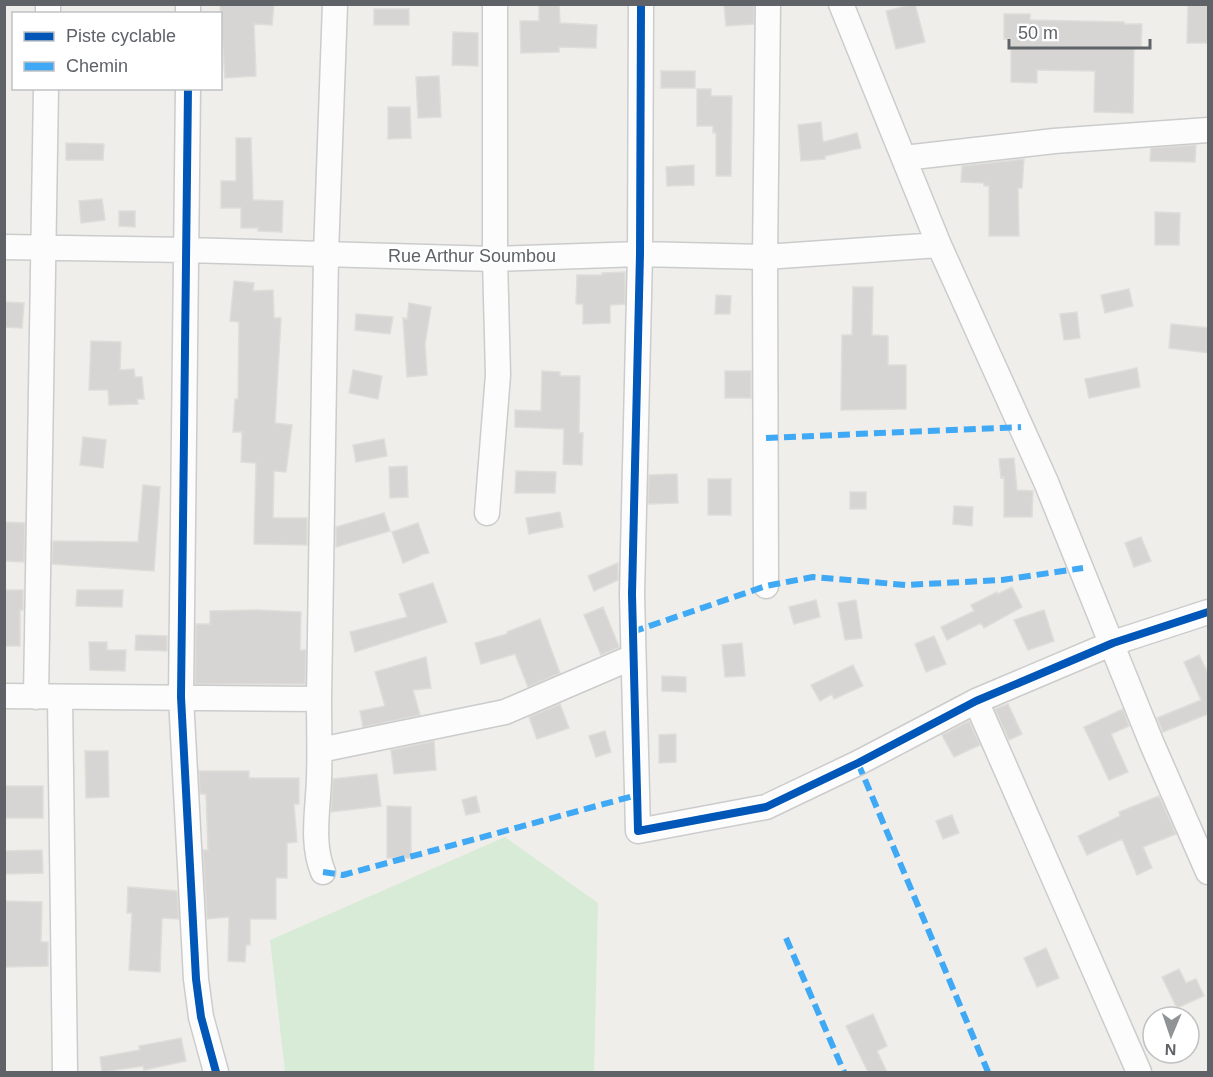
<svg xmlns="http://www.w3.org/2000/svg" width="1213" height="1077" font-family="Arial,sans-serif">
	<style>
		.green { fill: #d8ebd6 }
		.building { fill: #d6d5d3; stroke: #deddd9; stroke-width: 1.5 }
		.lines { fill: none; stroke-linecap: round; stroke-linejoin: round }
		.minor-casing { stroke: #cbcccc; stroke-width: 27 }
		.minor { stroke: #fdfcfc; stroke-width: 24 }
		.quiet { stroke: #3fa9f5; stroke-width: 6; stroke-dasharray: 12 6; stroke-linecap: butt }
		.cycleway-casing { stroke: #fff; stroke-width: 11 }
		.cycleway { stroke: #0057b8; stroke-width: 8 }
		.labels { text-anchor: middle; dominant-baseline: central; stroke-width: 4.5; stroke-linejoin: round; paint-order: stroke }
		.street-label { font-size: 18px; fill: #5f6368; stroke: #fff }
	</style>
	<rect width="100%" height="100%" fill="#efeeea"/>
	<path class="green" d="M505 837 598 903 594 1072H285L270 940Z"/>
	<path class="building" d="M220 4H274L272 25 254 24 256 76 225 78Z
		M539 4H559L560 23 597 25 596 48 559 47V52L521 53 520 21H539Z
		M724 4H754V24L726 26Z
		M915 4 925 42 896 49 886 11Z
		M1188 4H1209V43H1187Z
		M374 9H409V25H374Z
		M1004 14H1030V20L1124 22V24H1142L1141 47H1134L1133 113 1094 112 1095 71 1037 70V83L1011 82V39H1004Z
		M453 32 478 33V66L452 65Z
		M661 71H695V88H661Z
		M439 76 441 117 418 118 416 77Z
		M697 89H711V96H732L731 176H716V133H713V126H697Z
		M388 107H410L411 138 388 139Z
		M821 122 823 142 857 133 861 148 825 156V159L801 161 798 125Z
		M236 138H251L253 200 283 201 282 232 258 231V228H241V208H221V181H236Z
		M66 143 104 144 103 160H66Z
		M1196 145 1195 162 1150 161 1151 148Z
		M1024 159 1022 188H1018L1019 236H989V186H984V183L961 182 962 166Z
		M694 165V185L667 186 666 167Z
		M102 199 105 220 81 223 79 201Z
		M119 211H135V227L119 226Z
		M1155 212 1180 213 1179 245H1155Z
		M625 272V304L610 305V323L583 324V304H576L577 275H602V273Z
		M234 281 254 283 253 291 273 290 274 318H281L275 423 292 425 286 472 274 471 273 518H307V545L254 544 256 463 241 462 242 432H233L235 399H238L239 322 230 321Z
		M853 287H873L872 335 888 336V365H906V409L841 410 842 335H852Z
		M1129 289 1133 306 1105 313 1101 295Z
		M716 295 731 296 730 314H715Z
		M4 302 24 303 22 328 4 327Z
		M409 303 431 307 425 344 427 375 407 377 403 318 407 319Z
		M1077 312 1080 338 1064 340 1060 314Z
		M356 314 393 317 390 334 355 330Z
		M1171 324 1209 328V353L1169 348Z
		M91 341 121 342 120 370 134 369 135 377H142L144 399H137L138 404 109 405 108 390H89Z
		M1137 368 1140 387 1089 398 1085 379Z
		M353 370 382 376 378 399 349 393Z
		M542 371 560 372V376H580L579 433H583L582 465 563 464 564 429 515 427V410L541 411Z
		M725 371H751V398H725Z
		M83 437 106 440 103 468 80 465Z
		M384 439 387 456 356 462 353 445Z
		M1014 458 1017 490 1033 491 1032 517H1004V477L1001 478 999 459Z
		M407 466 408 497 390 498 389 467Z
		M516 471 556 472 555 493H515Z
		M677 474 678 503 648 504 649 475Z
		M708 479H731V515H708Z
		M143 485 160 487 154 571 52 564 53 541 138 542Z
		M850 492H866V509H850Z
		M954 506 973 507 972 526 953 524Z
		M560 512 563 527 529 534 526 518Z
		M384 513 390 531 336 547V527Z
		M4 522 25 523 24 562 4 561Z
		M418 523 429 553 420 555V556L403 563 392 532Z
		M1141 537 1151 561 1134 567 1125 543Z
		M618 563V580L594 591 588 576Z
		M433 583 447 622 355 652 350 632 407 617 399 594Z
		M1012 587 1022 607 984 628 981 623 947 640 941 627 974 611 971 605 997 592 998 594Z
		M4 590H23V610H20V646H4Z
		M77 590H123L122 607 76 606Z
		M816 600 820 617 794 624 789 607Z
		M856 600 862 638 845 640 838 603Z
		M603 607 619 647 601 655 584 615Z
		M257 610 301 612 300 650H306L305 684H195L196 624H210V611Z
		M1044 610 1054 641 1028 650 1014 620Z
		M540 619 560 673 528 687 515 654 481 664 475 643 507 634V632Z
		M136 635 167 636V651L135 650Z
		M934 636 946 664 926 672 915 644Z
		M89 642H107V650H126L125 671 90 670Z
		M742 643 745 676 725 677 722 645Z
		M1199 655 1209 675V715L1208 714 1163 732 1157 718 1201 700 1184 662Z
		M426 657 431 688 413 690 420 715 363 727 360 711 385 706 375 672Z
		M853 665 863 686 834 699 832 694 820 701 811 685Z
		M662 676 686 677V692L662 691Z
		M560 704 569 728 537 739 529 717Z
		M1008 704 1022 734 1009 740 995 709Z
		M1123 709 1129 726 1111 734 1128 772 1109 780 1084 727Z
		M969 721 980 745 954 757 942 735Z
		M605 731 611 752 596 757 589 736Z
		M676 734V762L659 763V735Z
		M434 741 436 770 394 774 391 750Z
		M85 751H108L109 797 86 798Z
		M199 771H249V778H299V804H294L297 842 287 843V878H276V919H250V945H246L245 962 228 961 229 917 207 919 203 850H208L206 794H200Z
		M377 774 381 806 331 812 333 779Z
		M4 786H43V818H4Z
		M476 796 480 812 466 815 462 800Z
		M1159 796 1176 834 1143 847 1152 868 1137 875 1122 839 1087 855 1078 836 1120 816 1119 812Z
		M387 806 411 807V858H387Z
		M952 815 959 833 943 839 936 821Z
		M42 850 43 873 4 874V851Z
		M128 887 177 891 179 919 162 918 160 972 129 970 132 913H127Z
		M4 901 42 902 41 942H48V966L4 967Z
		M1046 948 1059 978 1037 987 1024 958Z
		M1179 969 1186 983 1196 979 1204 996 1177 1008 1162 977Z
		M873 1014 887 1046 877 1051 887 1072H868L846 1026Z
		M181 1038 186 1061 144 1070 143 1066 102 1072 100 1057 140 1050 139 1046Z"/>
	<g class="lines">
		<defs>
			<path id="minor" d="M188 4V14
				M641 4 640 254 632 594 638 831 766 807 858 763 976 701 1113 643 1208 612
				M841 4 939 245 1046 482 1152 744 1208 872
				M48 14V4
				M188 88 181 697 196 979 201 1017 216 1072
				M904 158 1054 141 1208 130
				M4 247 186 250 495 259 640 254 765 257 939 245
				M487 513 498 375 495 259V4
				M766 586 765 257 768 4
				M4 696 319 699
				M36 697 46 88
				M60 698 65 1072
				M976 701 1139 1072
				M320 750 505 712 633 657
				M323 872C311 843 318 810 319 779 320 753 319 726 319 699L326 254 335 4"/>
		</defs>
		<use href="#minor" class="minor-casing"/>
		<use href="#minor" class="minor"/>
		<path class="quiet" d="M766 438 1021 427
			M632 632 766 586 813 577 906 585 1002 580 1083 568
			M858 763 988 1072
			M323 872 343 875 637 795
			M786 938 844 1072"/>
		<defs>
			<path id="cycleway" d="M641 4 640 254 632 594 638 831 766 807 858 763 976 701 1113 643 1208 612
				M188 88 181 697 196 979 201 1017 216 1072"/>
		</defs>
		<use href="#cycleway" class="cycleway-casing"/>
		<use href="#cycleway" class="cycleway"/>
	</g>
	<g class="labels">
		<g class="street-label">
			<text x="472" y="256">Rue Arthur Soumbou</text>
		</g>
	</g>
	<rect width="1213" height="1077" fill="none" stroke="#5f6368" stroke-width="12"/>
	<rect x="12" y="12" width="210" height="78" fill="#ffffff" stroke="#bfc1c3" stroke-width="1.5"/>
	<rect x="24" y="32" width="30" height="9" fill="#0057b8" stroke="#bfc1c3" stroke-width="1.5"/>
	<text x="66" y="42" font-size="18" fill="#5f6368">Piste cyclable</text>
	<rect x="24" y="62" width="30" height="9" fill="#3fa9f5" stroke="#bfc1c3" stroke-width="1.5"/>
	<text x="66" y="72" font-size="18" fill="#5f6368">Chemin</text>
	<g transform="translate(1171 1035) rotate(182)"><circle r="28" fill="#ffffff" stroke="#bfc1c3" stroke-width="1.5"/>
	<path d="M0-4.5L10 22L0 15L-10 22Z" fill="#919496"/>
	<text y="-9" font-size="16" font-weight="bold" text-anchor="middle" fill="#5f6368">N</text>
	</g>
	<path d="M1009 39v9h141v-9" fill="none" stroke="#5f6368" stroke-width="3"/>
	<text x="1018" y="39" font-size="18" fill="#5f6368" stroke="#ffffff" stroke-width="4.5" paint-order="stroke">50 m</text>
</svg>
